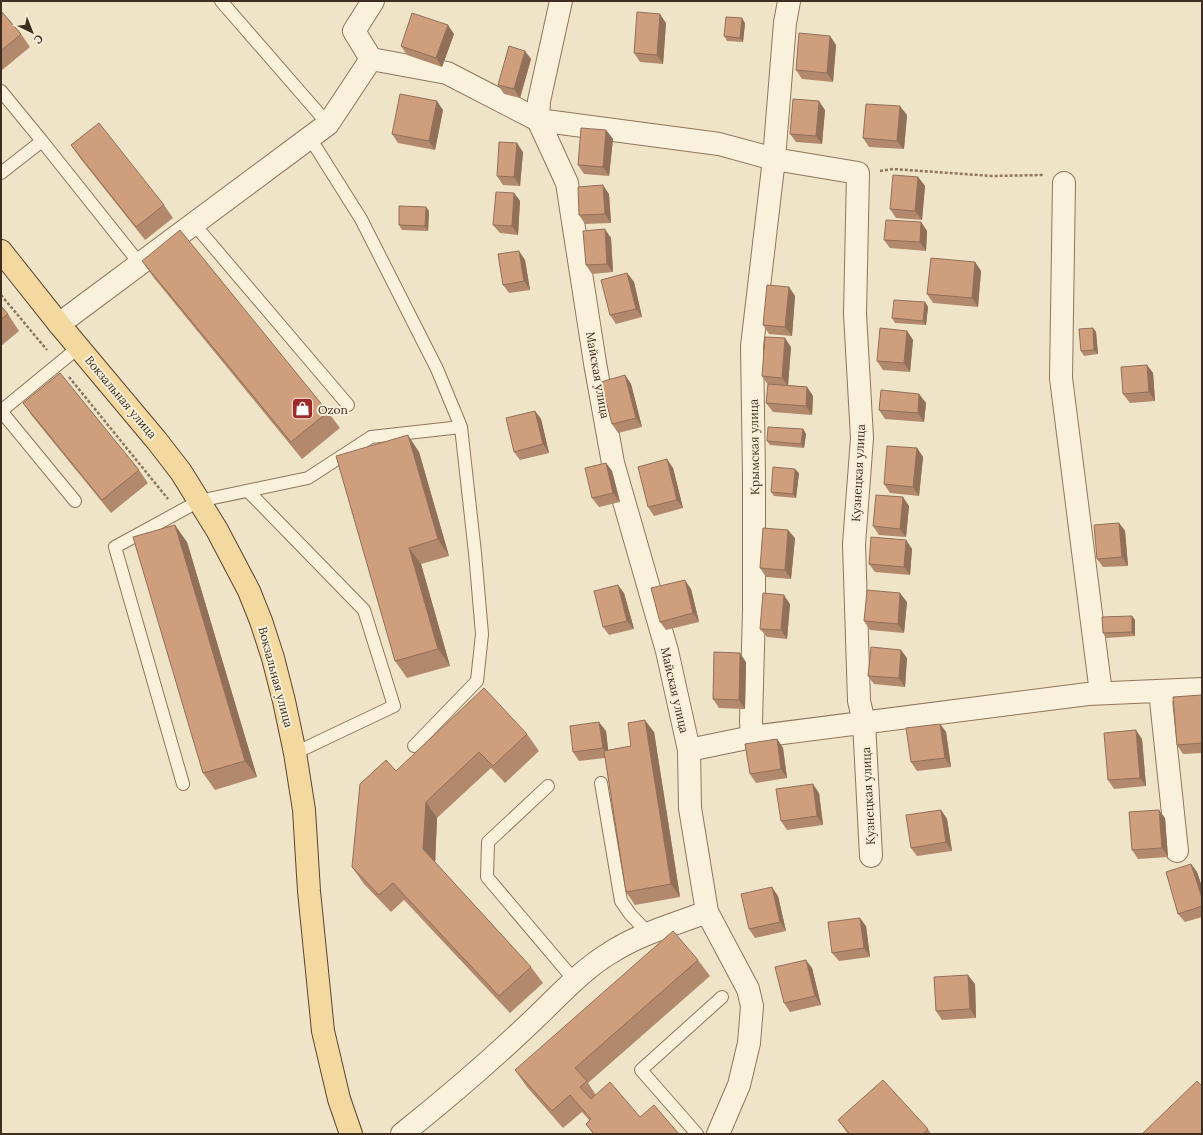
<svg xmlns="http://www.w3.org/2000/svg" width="1203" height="1135" font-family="Lora,serif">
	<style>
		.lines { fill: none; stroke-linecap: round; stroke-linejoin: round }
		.service-casing { stroke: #8d765c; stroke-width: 14 }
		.minor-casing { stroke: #8d765c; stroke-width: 24 }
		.primary-casing { stroke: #5b4430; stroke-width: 24 }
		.path { stroke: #8d765c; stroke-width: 2.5; stroke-dasharray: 3 2; stroke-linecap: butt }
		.service { stroke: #faf1dc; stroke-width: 12 }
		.minor { stroke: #faf1dc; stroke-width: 22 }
		.primary { stroke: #f3d9a0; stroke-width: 22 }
		.wall { fill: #b2896c }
		.shaded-wall { fill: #916f58 }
		.building { fill: #cf9f7d; stroke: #916f58 }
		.labels { text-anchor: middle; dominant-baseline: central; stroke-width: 4; stroke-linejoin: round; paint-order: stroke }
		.street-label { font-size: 12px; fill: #3d2e20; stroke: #f7eed8 }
		.poi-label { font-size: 12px; fill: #3d2e20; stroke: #f7eed8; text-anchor: start }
	</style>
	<rect width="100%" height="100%" fill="#f0e4c8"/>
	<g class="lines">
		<defs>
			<path id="service" d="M221 1 328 124
				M1 91 42 141 1 173
				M310 138 361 219 437 369 461 427
				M42 141 140 264
				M194 224 348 405
				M248 491 364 610 394 706 295 753
				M75 501 1 411 79 347
				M601 783 621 901 630 914 649 934
				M183 784 115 547 199 501 308 478 371 437 461 427 475 553 482 634 477 681 414 746
				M548 786 488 842 487 877 575 981
				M697 1134 641 1070 722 997"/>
			<path id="minor" d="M561 1 539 101 538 120 567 183 595 363 613 463 667 651 689 750 690 808 707 912 748 989 752 1006 749 1043 739 1085 718 1134
				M371 59 354 31 373 1
				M1064 183 1061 378 1101 693
				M59 324 328 124 371 59 447 73 538 120 719 144 774 159 858 173 855 314 862 438 854 544 859 701 864 722 871 856
				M1160 691 1177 851
				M752 737 751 722 754 610V477L752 346 774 159 785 23 789 1
				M689 750 752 737 1088 694 1202 689
				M402 1134C446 1099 488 1063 528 1025 553 1002 581 970 610 953 639 934 675 924 707 912"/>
			<path id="primary" d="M1 251 59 324 157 441 181 472 217 530 249 591 261 621 273 658 284 701 295 753 304 810 309 891 323 1031 339 1099 351 1134"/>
		</defs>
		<use href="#service" class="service-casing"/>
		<use href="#minor" class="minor-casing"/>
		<use href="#primary" class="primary-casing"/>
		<path class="path" d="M880 171 893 169 992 176 1043 175
			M1 295 47 350
			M69 377 168 499"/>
		<use href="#service" class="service"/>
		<use href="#minor" class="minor"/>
		<use href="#primary" class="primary"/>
	</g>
	<path class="wall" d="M1 11 21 34 30 47 1 71Z
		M666 23 663 64 640 62 634 53Z
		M745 23 743 42 727 41 724 36Z
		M454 34 442 67 407 55 401 46Z
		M830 36 836 45 833 82 802 79 796 70Z
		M531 59 520 98 504 94 498 85Z
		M443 110 435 150 398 143 392 134Z
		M825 110 822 144 796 142 790 134Z
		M907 115 904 149 869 147 863 138Z
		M606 130 613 139 609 176 584 174 578 165Z
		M71 145 164 205 173 218 145 240 80 158Z
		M523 152 520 186 503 185 497 176Z
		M918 177 925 186 922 220 896 218 890 209Z
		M514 193 520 201 518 235 500 233 493 225Z
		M609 194 611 223 585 224 579 215Z
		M429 211 428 231 402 230 399 225Z
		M921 222 927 231 926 251 890 248 884 240Z
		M611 238 613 272 592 274 586 265Z
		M525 260 530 290 509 293 503 285Z
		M142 261 328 412 340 428 302 459 154 278Z
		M975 262 981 271 978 307 933 303 927 294Z
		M627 273 634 282 642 317 616 324 610 315Z
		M789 287 795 296 792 336 769 334 763 325Z
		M925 302 928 307 926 325 895 323 892 318Z
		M1 306 8 314 19 331 1 346Z
		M1093 328 1096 332 1098 354 1084 356 1081 351Z
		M907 331 913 340 910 372 883 370 877 361Z
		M791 347 788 385 807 387 813 396 812 415 773 412 766 403 768 385 762 376Z
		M1147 365 1153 373 1155 401 1130 403 1123 394Z
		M625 375 631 384 642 427 618 433 612 424Z
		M919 394 926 403 924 422 885 419 879 410Z
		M23 403 139 470 148 483 111 513 32 416Z
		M535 411 541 419 549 453 520 460 514 452Z
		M803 429 806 434 804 448 770 445 767 441Z
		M917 448 923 457 919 496 890 493 884 484Z
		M419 452 449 556 421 564 450 666 407 678 395 661Z
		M606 463 612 471 620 502 599 507 592 498Z
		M673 468 683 508 654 516 648 507Z
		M799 473 796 498 774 496 771 492Z
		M909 506 906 537 879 535 873 526Z
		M1119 523 1125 531 1128 566 1103 567 1097 559Z
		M795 538 791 579 766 577 760 568Z
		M906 540 912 549 910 575 875 572 869 564Z
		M187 542 257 777 215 790 203 773Z
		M691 589 699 622 666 630 660 622Z
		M624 593 634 629 609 635 603 627Z
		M907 602 904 633 870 630 864 621Z
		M790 604 787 639 767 637 760 629Z
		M1132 616 1135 620V636L1106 638 1103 633Z
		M907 658 905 687 874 684 868 676Z
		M746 662 745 709 719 708 713 699Z
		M1202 695V753L1183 754 1177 745Z
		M940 724 946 732 951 767 917 771 911 762Z
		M606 731 608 750 631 746 654 732 680 897 635 905 626 892 605 758 579 761 573 752Z
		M527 734 539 751 505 783 491 768 437 818 435 862 531 967 543 983 510 1013 404 900 391 912 364 884 352 867 396 771Z
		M777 739 783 748 787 778 756 783 750 774Z
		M1142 739 1146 786 1114 789 1108 780Z
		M819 793 823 825 787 830 781 821Z
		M941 810 947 819 952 851 917 856 911 848Z
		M1165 818 1168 857 1138 859 1132 850Z
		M1191 864 1197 872 1202 887V917L1185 922 1178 914Z
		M778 896 786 931 755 938 749 929Z
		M866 926 870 957 839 961 832 953Z
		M698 960 710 976 588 1083 596 1095 640 1117 679 1134H593L586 1124 590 1121 582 1112 563 1128 527 1087 515 1070Z
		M812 968 821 1005 790 1012 784 1003Z
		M975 984 976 1018 942 1020 936 1011Z
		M838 1120 928 1129 931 1134H848Z"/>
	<path class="shaded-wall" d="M660 14 666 23 663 64 657 55Z
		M742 18 745 23 743 42 740 38Z
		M448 25 454 34 442 67 436 58Z
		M830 36 836 45 833 82 827 73Z
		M525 51 531 59 520 98 514 89Z
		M437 101 443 110 435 150 429 141Z
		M819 101 825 110 822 144 816 136Z
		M900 106 907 115 904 149 897 141Z
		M606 130 613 139 609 176 603 167Z
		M517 143 523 152 520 186 514 177Z
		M918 177 925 186 922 220 915 211Z
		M603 185 609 194 611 223 605 214Z
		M514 193 520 201 518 235 512 226Z
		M426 207 429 211 428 231 425 226Z
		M921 222 927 231 926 251 920 242Z
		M605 229 611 238 613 272 607 264Z
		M519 251 525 260 530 290 524 281Z
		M975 262 981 271 978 307 972 298Z
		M627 273 634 282 642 317 636 309Z
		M789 287 795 296 792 336 785 327Z
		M925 302 928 307 926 325 923 321Z
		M1093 328 1096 332 1098 354 1094 350Z
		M907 331 913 340 910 372 904 363Z
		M785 338 791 347 788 386 782 378Z
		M1147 365 1153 373 1155 401 1149 392Z
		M625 375 631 384 642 427 636 418Z
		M807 387 813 396 812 415 806 406Z
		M919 394 926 403 924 422 918 413Z
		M535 411 541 419 549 453 543 444Z
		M803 429 806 434 804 448 801 444Z
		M408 435 419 452 449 556 438 539Z
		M917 448 923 457 919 496 913 487Z
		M667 459 673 468 683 508 677 500Z
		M606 463 612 471 620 502 613 493Z
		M795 469 799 473 796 498 793 494Z
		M903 497 909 506 906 537 900 529Z
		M1119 523 1125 531 1128 566 1122 557Z
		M175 525 187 542 257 777 245 761Z
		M788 530 795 538 791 579 785 570Z
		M906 540 912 549 910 575 904 567Z
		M409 548 421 564 450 666 438 649Z
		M685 580 691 589 699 622 693 613Z
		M618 585 624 593 634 629 627 621Z
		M900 593 907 602 904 633 898 624Z
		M784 595 790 604 787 639 781 630Z
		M1132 616 1135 620V636L1132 632Z
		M901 650 907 658 905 687 899 678Z
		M740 653 746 662 745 709 739 700Z
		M645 720 654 732 680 897 671 884Z
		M599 722 606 731 609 757 603 748Z
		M940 724 946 732 951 767 945 758Z
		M1136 730 1142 739 1146 786 1140 778Z
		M777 739 783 748 787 778 781 769Z
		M813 784 819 793 823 825 817 816Z
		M426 802 437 818 435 866 423 849Z
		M941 810 947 819 952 851 946 842Z
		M1159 810 1165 818 1168 857 1162 848Z
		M1191 864 1197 872 1202 887V898Z
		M772 887 778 896 786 931 780 922Z
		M860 918 866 926 870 957 864 948Z
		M806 960 812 968 821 1005 815 996Z
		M968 975 975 984 976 1018 970 1009Z"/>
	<path class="building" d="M1 11 21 34 1 51Z
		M637 12 660 14 657 55 634 53Z
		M412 13 448 25 436 58 401 46Z
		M726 17 742 18 740 38 724 36Z
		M799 33 830 36 827 73 796 70Z
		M509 46 525 51 514 89 498 85Z
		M400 94 437 101 429 141 392 134Z
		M793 99 819 101 816 136 790 134Z
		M866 104 900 106 897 141 863 138Z
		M99 123 164 205 136 227 71 145Z
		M581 128 606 130 603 167 578 165Z
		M499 142 517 143 514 177 497 176Z
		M893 175 918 177 915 211 890 209Z
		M603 185 605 214 579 215 578 187Z
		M496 192 514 193 512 226 493 225Z
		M399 206 426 207 425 226 399 225Z
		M886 220 921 222 920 242 884 240Z
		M605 229 607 264 586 265 583 231Z
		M180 230 328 412 291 442 142 261Z
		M519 251 524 281 503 285 498 254Z
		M931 258 975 262 972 298 927 294Z
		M627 273 636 309 610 315 601 280Z
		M767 285 789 287 785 327 763 325Z
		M894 300 925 302 923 321 892 318Z
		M1 306 8 314 1 319Z
		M880 328 907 331 904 363 877 361Z
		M1093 328 1094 350 1081 351 1079 329Z
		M765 337 785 338 782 378 762 376Z
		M1147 365 1149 392 1123 394 1121 367Z
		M60 373 139 470 102 500 23 403Z
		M625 375 636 418 612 424 601 382Z
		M768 384 807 387 806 406 766 403Z
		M881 390 919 394 918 413 879 410Z
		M535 411 543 444 514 452 506 418Z
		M768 427 803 429 801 444 767 441Z
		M408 435 438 539 409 548 438 649 395 661 336 456Z
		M887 446 917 448 913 487 884 484Z
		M667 459 677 500 648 507 638 467Z
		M606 463 613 493 592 498 585 468Z
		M773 467 795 469 793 494 771 492Z
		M876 495 903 497 900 529 873 526Z
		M1119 523 1122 557 1097 559 1094 525Z
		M175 525 245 761 203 773 133 537Z
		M763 528 788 530 785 570 760 568Z
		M871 537 906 540 904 567 869 564Z
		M685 580 693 613 660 622 651 588Z
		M618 585 627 621 603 627 594 591Z
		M867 590 900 593 898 624 864 621Z
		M763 593 784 595 781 630 760 629Z
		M1132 616V632L1103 633 1102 617Z
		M871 647 901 650 899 678 868 676Z
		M714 652 740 653 739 700 713 699Z
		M484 688 527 734 493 766 479 752 426 802 423 849 531 967 499 996 393 883 379 895 352 867 360 784 386 760 396 771Z
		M1202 695V743L1177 745 1173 697Z
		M645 720 671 884 626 892 604 751 631 746 628 723Z
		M599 722 603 748 573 752 570 726Z
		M940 724 945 758 911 762 906 728Z
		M1136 730 1140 778 1108 780 1104 733Z
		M777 739 781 769 750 774 745 744Z
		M813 784 817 816 781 821 776 789Z
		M941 810 946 842 911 848 906 815Z
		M1159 810 1162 848 1132 850 1129 812Z
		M1191 864 1202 898V906L1178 914 1166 872Z
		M772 887 780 922 749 929 741 894Z
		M860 918 864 948 832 953 828 922Z
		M673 931 698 960 575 1068 587 1081 580 1087 591 1099 610 1082 640 1117 654 1105 679 1134H594L586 1124 591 1119 570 1095 552 1111 515 1070Z
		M806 960 815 996 784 1003 775 967Z
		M968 975 970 1009 936 1011 934 977Z
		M883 1080 928 1129 923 1134H850L838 1120Z
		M1197 1081 1202 1086V1134H1142Z"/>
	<defs>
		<symbol id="shop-square" viewBox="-11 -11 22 22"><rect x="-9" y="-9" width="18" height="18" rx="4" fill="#9e2a2b" stroke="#f7eed8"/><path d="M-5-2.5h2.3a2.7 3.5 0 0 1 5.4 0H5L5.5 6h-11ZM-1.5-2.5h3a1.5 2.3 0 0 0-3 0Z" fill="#fff"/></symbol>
	</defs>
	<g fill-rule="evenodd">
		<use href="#shop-square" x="290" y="396" width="25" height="25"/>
	</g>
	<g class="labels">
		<g class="street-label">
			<text transform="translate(598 375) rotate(80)">Майская улица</text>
			<text transform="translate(121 397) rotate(50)">Вокзальная улица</text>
			<text transform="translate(754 447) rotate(-91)">Крымская улица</text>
			<text transform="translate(858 473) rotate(-87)">Кузнецкая улица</text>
			<text transform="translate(276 677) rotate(75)">Вокзальная улица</text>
			<text transform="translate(675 690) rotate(77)">Майская улица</text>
			<text transform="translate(868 796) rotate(-93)">Кузнецкая улица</text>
		</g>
		<g class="poi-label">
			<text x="318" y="409">Ozon</text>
		</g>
	</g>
	<rect width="1203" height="1135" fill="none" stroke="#3d2e20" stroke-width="4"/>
	<g transform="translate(32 32) rotate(137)" stroke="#f7eed8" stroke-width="3" paint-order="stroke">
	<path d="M0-3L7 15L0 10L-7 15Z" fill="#3d2e20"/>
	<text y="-6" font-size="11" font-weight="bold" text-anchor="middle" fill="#3d2e20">С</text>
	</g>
</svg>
